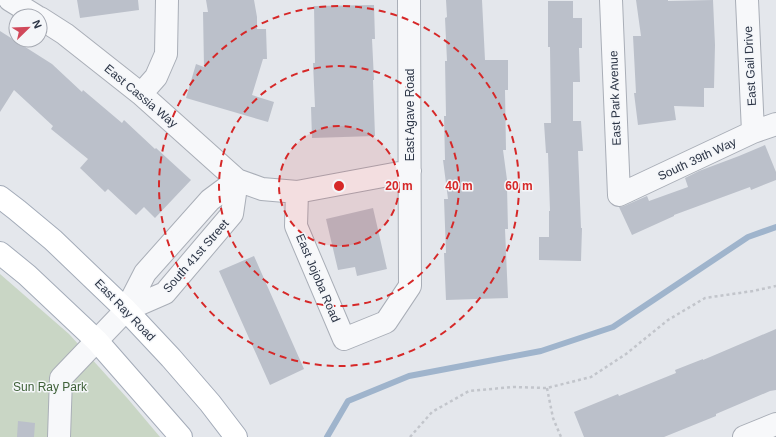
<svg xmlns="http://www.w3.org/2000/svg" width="776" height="437" font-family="Helvetica,sans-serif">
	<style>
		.green { fill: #c9d6c5 }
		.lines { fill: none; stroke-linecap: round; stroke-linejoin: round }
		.stream { stroke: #9fb4cc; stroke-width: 6 }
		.building { fill: #bbc0ca }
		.minor-casing { stroke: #a9aeb7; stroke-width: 24 }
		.major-casing { stroke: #a3abb8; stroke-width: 24 }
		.path { stroke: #c2c5cb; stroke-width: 2.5; stroke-dasharray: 3 3; stroke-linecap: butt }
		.minor { stroke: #f7f8fa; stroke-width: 22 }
		.major { stroke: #fff; stroke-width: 22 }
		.ring { fill: none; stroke: #d62828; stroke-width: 2; stroke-dasharray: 7 5 }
		.labels { text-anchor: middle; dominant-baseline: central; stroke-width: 3; stroke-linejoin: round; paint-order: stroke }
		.street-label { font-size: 12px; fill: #2b3445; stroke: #f4f6f9 }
		.park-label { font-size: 12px; fill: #3f6138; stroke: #f4f6f9 }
		.centre { fill: #d62828; stroke: #f4f6f9; stroke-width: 2 }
		.ring-label { font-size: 12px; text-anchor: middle; font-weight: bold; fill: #d62828; stroke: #f4f6f9; stroke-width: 3; stroke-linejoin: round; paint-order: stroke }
	</style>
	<rect width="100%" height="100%" fill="#e4e7ec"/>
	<path class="green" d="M0 274 69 334 128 399 160 437H0Z"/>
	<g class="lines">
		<path class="stream" d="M327 437 348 401 409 376 541 351 613 327 748 237 776 227"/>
	</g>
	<path class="building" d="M77 0H138L139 10 80 18Z
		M206 0H254L257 17V29H266L267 59H263L252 95 274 102 268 122 186 98 196 64 204 67 203 12H208Z
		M446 0H482L485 60H508V90H505L506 150H503L508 187H507L508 229H505L508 298 446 300 444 253H446L444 199H448L443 160H445L444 116H446L445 61H447L445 18 447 17Z
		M636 0H668V1L713 0 715 45 714 88H704V107L674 106 676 120 638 125 634 93H636L633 36H641Z
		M548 1H573V18H582V48H579L580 82H573V121H581L583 151H578L581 228H582L581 261 539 260V237H549V211H550L548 153H546L544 123H551L550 47H548Z
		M374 5 375 39H372L374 80H373L375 136 312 138 311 107H315L313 63H315L314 6Z
		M0 31 52 64 82 92 83 90 122 123 124 120 155 149 156 148 191 180 155 218 144 207 136 215 108 189 105 192 80 168 88 159 51 129 53 126 14 90 0 112Z
		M765 145 776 172V180L751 190 750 187 674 215V216L632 235 619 207 624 206 647 196 649 201 688 187 685 178 699 171 739 156Z
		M373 208 387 269 357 276 355 267 338 270 326 219Z
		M254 256 304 369 270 385 219 271Z
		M776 329V390L770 391 716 414V416L664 437H584L574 412 618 394 619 396 676 373 675 370 703 359V360Z
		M18 421 35 423 34 437H17Z"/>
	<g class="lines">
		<defs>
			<path id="minor" d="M10 0 36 16
				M611 0 619 195 753 132 776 124
				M747 0 753 132
				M40 18 65 34 141 94 237 180 262 189 297 192 410 171
				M141 94 156 77 166 54 167 0
				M297 192 296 226 344 339 386 322 410 286 409 0
				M126 310 165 293 232 214 237 180
				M59 437 61 378 126 310 145 273 210 200 237 180
				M744 437 776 424"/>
			<path id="major" d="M0 197 17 210 53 240 126 310 171 358 210 403 236 437
				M0 253 27 275 97 341 181 437"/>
		</defs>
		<use href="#minor" class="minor-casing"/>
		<use href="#major" class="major-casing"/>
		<path class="path" d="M547 388 553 418 561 437
			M410 437 432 412 469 391 513 387 547 388 591 377 626 354 668 320 705 298 753 291 776 286"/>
		<use href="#minor" class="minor"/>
		<use href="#major" class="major"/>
	</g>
	<circle cx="339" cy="186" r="60" fill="#d62828" fill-opacity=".12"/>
	<g class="ring">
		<circle cx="339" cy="186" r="60"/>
		<circle cx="339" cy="186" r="120"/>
		<circle cx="339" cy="186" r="180"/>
	</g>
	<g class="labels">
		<g class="street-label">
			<text transform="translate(750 66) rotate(-93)">East Gail Drive</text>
			<text transform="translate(141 96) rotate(40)">East Cassia Way</text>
			<text transform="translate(615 98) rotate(-92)">East Park Avenue</text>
			<text transform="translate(410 115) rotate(-90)">East Agave Road</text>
			<text transform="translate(697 159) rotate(-25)">South 39th Way</text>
			<text transform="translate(196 256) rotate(-49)">South 41st Street</text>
			<text transform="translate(318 278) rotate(67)">East Jojoba Road</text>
			<text transform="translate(125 310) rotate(46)">East Ray Road</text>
		</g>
		<g class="park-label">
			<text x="50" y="387">Sun Ray Park</text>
		</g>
	</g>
	<circle cx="339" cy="186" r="6" class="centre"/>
	<g class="ring-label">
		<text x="399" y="190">20 m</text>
		<text x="459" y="190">40 m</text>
		<text x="519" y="190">60 m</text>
	</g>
	<g transform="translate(28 28) rotate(67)"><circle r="19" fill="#f4f6f9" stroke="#a4a8b1"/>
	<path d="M0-3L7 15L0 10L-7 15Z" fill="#d1495b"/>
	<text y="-6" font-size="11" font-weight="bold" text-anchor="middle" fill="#2b3445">N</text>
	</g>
</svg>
